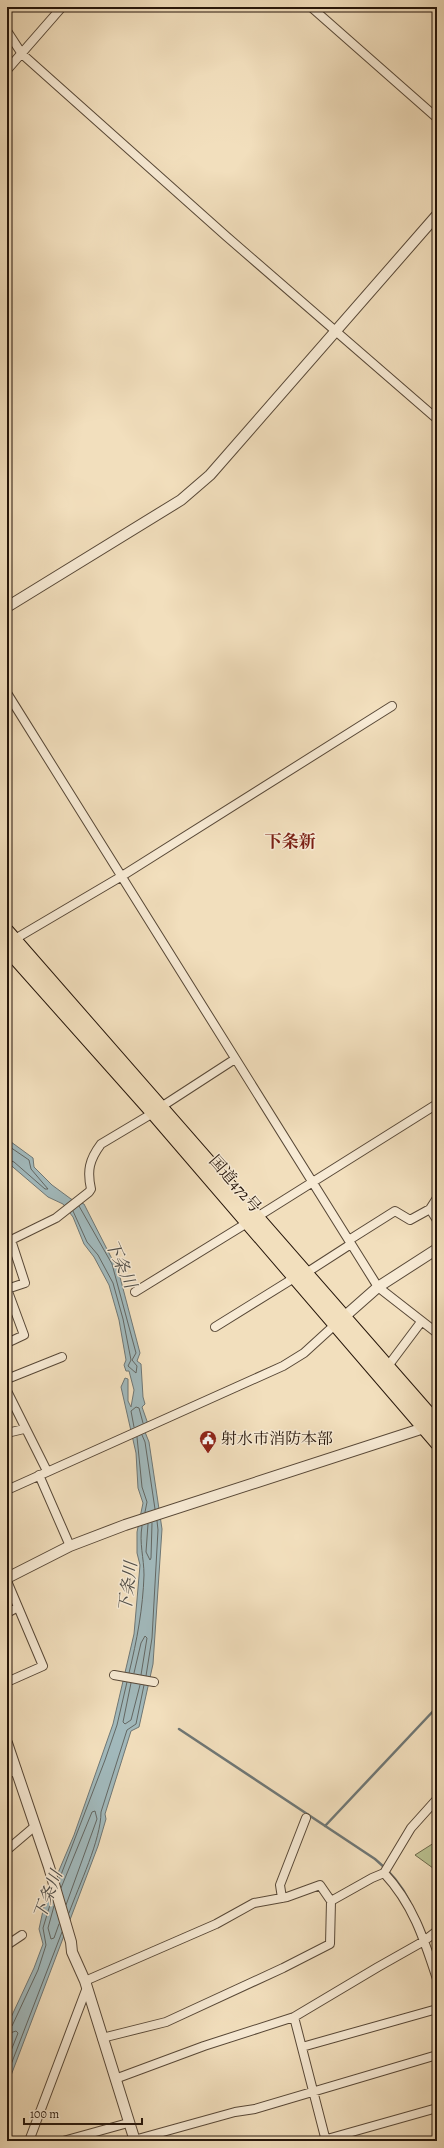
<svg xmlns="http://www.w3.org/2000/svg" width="444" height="2148" font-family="Alegreya,'Noto Serif JP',serif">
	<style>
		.green { fill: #bac292; stroke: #706c4e }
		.water { fill: #a1b9bc; stroke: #6f7775 }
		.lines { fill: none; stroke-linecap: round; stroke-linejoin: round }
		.shore { stroke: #636763; stroke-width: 1 }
		.stream { stroke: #6f7775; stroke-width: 2.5 }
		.minor-casing { stroke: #584837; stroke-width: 10 }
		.tertiary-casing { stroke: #584837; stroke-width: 12 }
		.trunk-casing { stroke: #25150a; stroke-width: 15 }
		.minor { stroke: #f7ead4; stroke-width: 8 }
		.tertiary { stroke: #f7ead4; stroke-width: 10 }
		.trunk { stroke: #f2dfbd; stroke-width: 13 }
		.labels { text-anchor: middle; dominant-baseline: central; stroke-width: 3; stroke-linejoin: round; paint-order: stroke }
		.street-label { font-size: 16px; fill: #25150a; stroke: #f7ead4 }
		.poi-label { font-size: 16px; fill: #25150a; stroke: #f7ead4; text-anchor: start }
		.neighbourhood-label { font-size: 17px; font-weight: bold; fill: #7a1f14; stroke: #f7ead4 }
		.water-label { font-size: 17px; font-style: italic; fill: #504e48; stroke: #f7ead4 }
	</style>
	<rect width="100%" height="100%" fill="#f2dfbd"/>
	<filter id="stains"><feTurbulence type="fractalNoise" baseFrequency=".005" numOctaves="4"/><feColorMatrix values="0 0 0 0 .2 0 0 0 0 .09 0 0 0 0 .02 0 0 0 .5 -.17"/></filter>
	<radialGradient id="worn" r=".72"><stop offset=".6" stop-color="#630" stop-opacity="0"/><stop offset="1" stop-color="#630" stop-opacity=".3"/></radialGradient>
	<path class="green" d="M437 1841V1871L415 1855Z"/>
	<path class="water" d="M7 1139 33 1158 34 1167 52 1185 71 1199 84 1204 111 1257 116 1262 140 1353 137 1361 141 1364 143 1397 145 1404 142 1407 148 1424 145 1432 149 1442 162 1529 153 1664 139 1727 131 1731 105 1814 106 1819 98 1846 7 2086V2026L34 1968 43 1944 39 1929 44 1906 74 1835 113 1724 134 1634 140 1565 137 1553V1532L143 1503 138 1488 136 1453 121 1387 125 1378 128 1379V1401L131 1407 134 1390 129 1371H126L124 1365 126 1360 119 1320 109 1285 94 1257 84 1244 73 1217 63 1204 48 1197 7 1162Z"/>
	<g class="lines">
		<path class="shore" d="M7 1145 29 1160 31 1169 48 1189H45L14 1162 7 1159
			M73 1211 87 1242 98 1255 113 1283 123 1319 131 1360 128 1366 136 1373 137 1366 132 1360 136 1353 112 1264 79 1206
			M134 1427 131 1411 136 1407 139 1408 143 1423
			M142 1435 145 1442 155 1509
			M137 1437 142 1487 147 1502 145 1512
			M148 1524 146 1552 150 1560 151 1558 152 1523
			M129 1673C137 1640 143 1608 144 1575 144 1558 139 1543 142 1526
			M134 1673 141 1643 145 1636 147 1638 141 1675
			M146 1676 152 1638 158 1530 157 1521
			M131 1683 123 1722 125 1724 131 1720 140 1685
			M59 1880 105 1760 117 1725 127 1682
			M61 1888 92 1812 95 1811 97 1819 66 1905
			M54 1906 48 1928 51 1939 54 1938 59 1924
			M69 1913C79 1885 101 1840 101 1812L127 1730 136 1724 144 1685
			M7 2029 12 2026 38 1970 46 1945 43 1928 52 1898
			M7 2034 16 2031 18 2033 7 2061
			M7 2075 62 1932"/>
		<path class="stream" d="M179 1729 375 1859C391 1872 401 1884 410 1902
			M325 1826 437 1707"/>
		<defs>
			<path id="minor" d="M311 7 437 118
				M7 31 22 54 226 236 437 419
				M7 70 62 7
				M7 693 378 1287 437 1333
				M15 939 122 876 392 706
				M161 1107 235 1059
				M430 1209 437 1220
				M257 1217 437 1104
				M349 1240 395 1211 410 1220 430 1209 437 1198
				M7 1242 56 1218 89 1192 91 1189C87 1171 89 1160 101 1144L153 1113
				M306 1273 351 1244
				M7 1289 25 1283 11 1240
				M135 1292 247 1223
				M215 1327 294 1278
				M7 1343 24 1335 7 1289
				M388 1366 421 1322
				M7 1379 62 1357
				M7 1391 47 1471
				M7 1433 24 1429
				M39 1475 70 1546
				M7 1490 283 1366 304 1353 338 1322
				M7 1581 43 1666 7 1682
				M7 1613 18 1607
				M114 1675 154 1682
				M7 1774 17 1770
				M7 1850 34 1827
				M384 1873C413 1904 424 1939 437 1979
				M282 1898 280 1885 306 1818
				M331 1901 372 1878 384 1873 411 1828 437 1799
				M7 1945 22 1935
				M85 1981 216 1924 254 1903 287 1897 320 1885 331 1901 330 1944 283 1968 166 2022 102 2038
				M294 2017 326 2141
				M302 2047 437 2009
				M115 2079 204 2046 294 2017 378 1967 424 1941 437 1931
				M134 2140 235 2112 255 2109 437 2055
				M29 2141 86 1990
				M63 2141 128 2123
				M320 2141 437 2108"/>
			<path id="tertiary" d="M7 607 181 500 210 475 437 215
				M344 1317 378 1287 437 1249
				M7 1578 70 1546 125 1525 430 1426
				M7 1743 49 1867 71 1942 72 1952 85 1981 135 2141"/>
			<path id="trunk" d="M7 931 437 1423
				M7 949 153 1113 437 1443"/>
		</defs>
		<use href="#minor" class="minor-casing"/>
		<use href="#tertiary" class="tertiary-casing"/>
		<use href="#trunk" class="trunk-casing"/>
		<use href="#minor" class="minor"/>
		<use href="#tertiary" class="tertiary"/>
		<use href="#trunk" class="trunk"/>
	</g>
	<defs>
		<symbol id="civic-pin" viewBox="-11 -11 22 30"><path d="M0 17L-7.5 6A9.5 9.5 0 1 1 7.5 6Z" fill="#8f2418" stroke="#f7ead4"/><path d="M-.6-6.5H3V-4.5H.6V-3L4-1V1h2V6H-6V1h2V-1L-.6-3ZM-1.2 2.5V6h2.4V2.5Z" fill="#fff"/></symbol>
	</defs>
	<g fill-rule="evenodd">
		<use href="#civic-pin" x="198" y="1429" width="20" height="27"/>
	</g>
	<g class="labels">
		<g class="street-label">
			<text transform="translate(235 1184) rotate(49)">国道472号</text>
		</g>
		<g class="poi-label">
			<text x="221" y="1439">射水市消防本部</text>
		</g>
		<g class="neighbourhood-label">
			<text x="290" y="841">下条新</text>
		</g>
		<g class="water-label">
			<text transform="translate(121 1264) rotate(66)">下条川</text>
			<text transform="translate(128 1587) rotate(-83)">下条川</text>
			<text transform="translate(48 1895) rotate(-69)">下条川</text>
		</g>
	</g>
	<rect width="444" height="2148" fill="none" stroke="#f2dfbd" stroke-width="24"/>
	<rect x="8" y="8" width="428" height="2132" fill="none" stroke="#25150a" stroke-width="2"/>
	<rect x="12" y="12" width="420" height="2124" fill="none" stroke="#25150a"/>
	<path d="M24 2118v6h118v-6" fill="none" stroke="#25150a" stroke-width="2"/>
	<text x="30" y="2118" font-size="12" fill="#25150a" stroke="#f7ead4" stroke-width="3" paint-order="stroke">100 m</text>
	<rect width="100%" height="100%" filter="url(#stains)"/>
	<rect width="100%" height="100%" fill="url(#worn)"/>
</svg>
